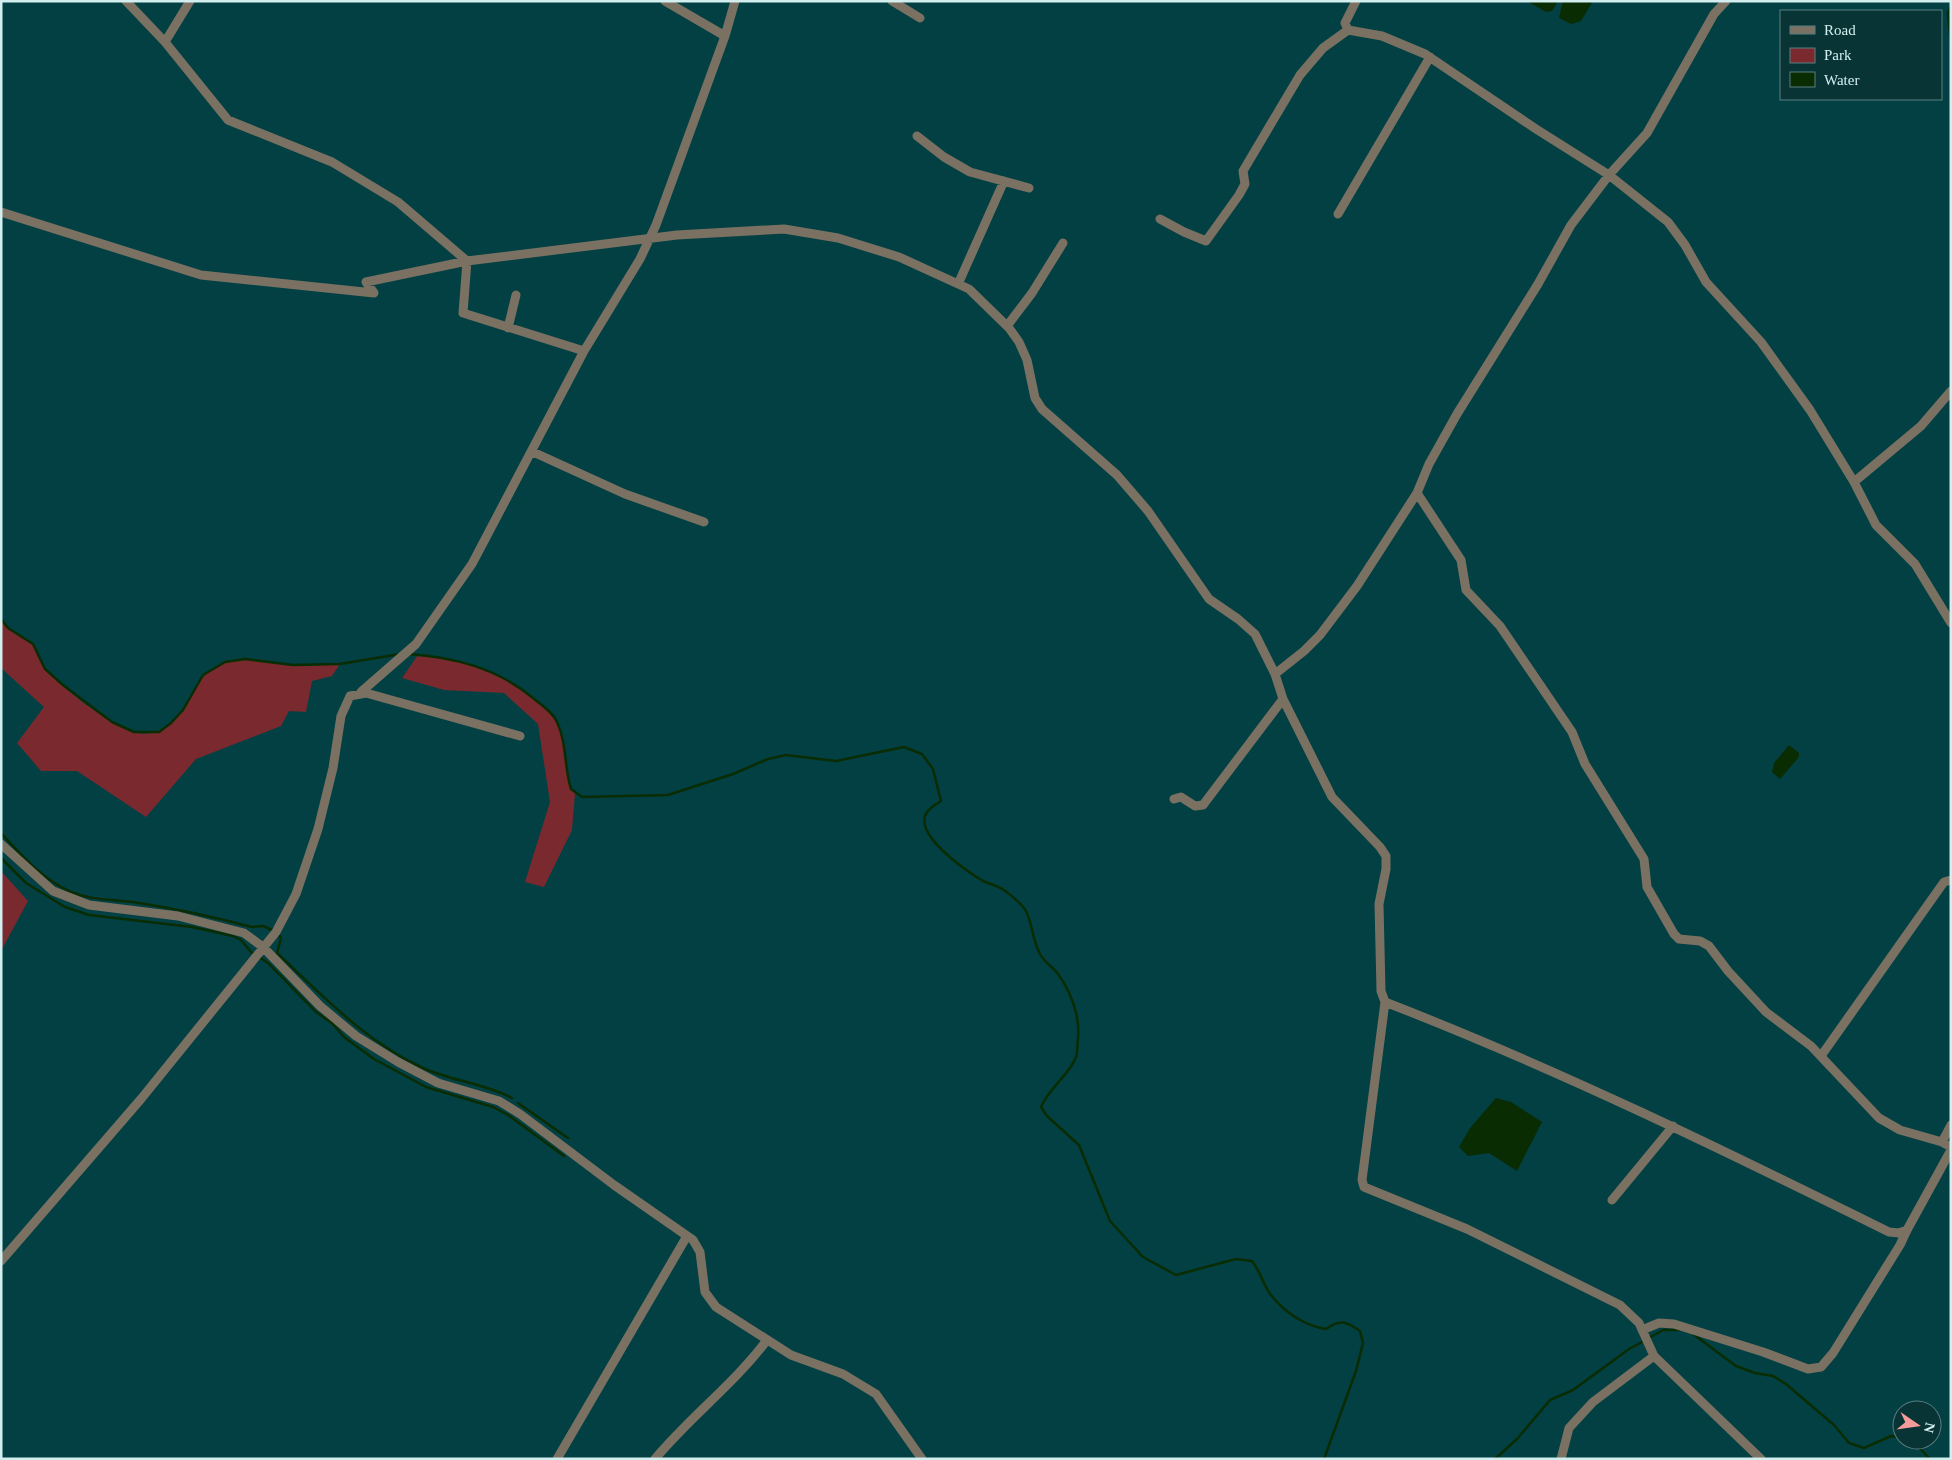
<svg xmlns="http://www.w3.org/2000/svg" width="1952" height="1460" font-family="Georgia,serif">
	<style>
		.green { fill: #7a2a2f }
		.water { fill: #092c03 }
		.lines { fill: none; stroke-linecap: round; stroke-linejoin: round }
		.stream { stroke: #092c03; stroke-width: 2.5 }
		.minor { stroke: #7a7162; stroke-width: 9 }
	</style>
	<rect width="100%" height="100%" fill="#024043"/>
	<path class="green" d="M1 619C12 635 25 634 33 644 38 651 40 661 45 668 58 686 113 727 134 732 147 736 160 732 170 724 194 705 192 675 223 663 244 655 269 664 291 665 307 666 324 665 340 664L332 676 312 681 306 712 289 711 281 726 196 759 146 817 77 771H41L17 743 44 707 1 668Z
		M418 655 465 662 508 680 523 689 556 719 563 736 570 785 575 794 572 830 544 887 525 882 550 802 538 724 504 693 444 690 402 678Z
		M1 871 28 901 1 951Z"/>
	<path class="water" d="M1527 1H1558L1552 11 1546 12Z
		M1563 1H1593L1581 21 1571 24 1559 18Z
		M1789 745 1799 753V757L1780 779 1772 772 1774 763Z
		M1496 1098 1511 1102 1542 1122 1517 1171 1489 1153 1468 1156 1459 1147 1470 1128Z"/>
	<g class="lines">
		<path class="stream" d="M1951 6 1948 14 1951 42
			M1 619 8 628 33 644 45 669 63 685 112 722 134 732H159L171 723 183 710 203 675 225 662 245 659 293 665 340 664 400 654
			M408 654C454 657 497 668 533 698 541 705 552 711 557 722 567 743 564 767 571 789L582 797 668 795 733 774 768 759 786 755 836 761 904 747 922 754 933 769 941 801C937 804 932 806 929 810 907 831 968 872 983 881 990 884 998 886 1004 890 1011 895 1019 902 1024 908 1032 918 1032 940 1040 954 1044 962 1053 967 1058 974 1071 992 1080 1016 1078 1038 1077 1044 1078 1052 1076 1057 1070 1074 1049 1088 1041 1107L1047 1116 1079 1145 1110 1221 1143 1257 1176 1275 1236 1259 1252 1261C1261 1272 1263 1285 1271 1295 1284 1312 1305 1326 1326 1329 1340 1319 1346 1321 1360 1331L1363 1343 1356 1371 1324 1459
			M1 833C22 856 42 879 71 892 93 901 116 899 139 903 178 909 214 917 252 927L263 926 272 930
			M1 858 26 883 65 907 89 915 192 927 233 936 241 940 251 952 268 963 316 1012 332 1023 344 1037 374 1059 426 1087 493 1107 508 1115 564 1156
			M279 935 281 938 277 953C322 995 365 1041 421 1067 450 1081 484 1083 512 1098
			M518 1103 568 1138
			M1693 1334 1736 1366 1755 1373 1773 1376 1786 1384 1834 1425 1849 1443 1864 1448 1891 1436 1902 1437
			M1649 1338 1663 1330H1679
			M1912 1440 1930 1459
			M17 1459H19
			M1495 1459 1517 1439 1550 1400 1573 1390 1629 1349 1644 1341"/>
		<path class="minor" d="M126 1 165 42 228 120 332 162 398 202 467 261 463 313 584 351
			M665 1 725 36
			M892 1 920 18
			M1356 1 1345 23 1348 30 1382 36 1425 54 1536 129 1609 175 1668 222 1685 245 1706 282 1761 342 1810 410 1854 482 1876 525 1915 564 1951 623
			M165 42 190 1
			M917 136 944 157 970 172 1029 188
			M1 212 201 275 374 293 366 282 467 261 677 235 784 229 838 238 899 257 969 289 1009 328 1019 342 1027 360 1035 398 1042 409 1117 475 1148 511 1209 599 1238 619 1255 634 1275 674 1283 699 1332 797 1380 847 1386 856V869L1379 904 1381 991 1385 1002C1558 1069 1723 1150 1889 1232L1899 1233 1907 1230 1951 1150
			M1338 214 1430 57
			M1160 219 1184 232 1206 241 1239 195 1245 184 1243 171 1300 75 1323 48 1348 30
			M959 282 1004 181
			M1007 326 1032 293 1063 243
			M508 328 516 295
			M533 452 625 494 704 522
			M1854 482 1921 426 1951 391
			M1417 493 1461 560 1466 590 1500 626 1572 732 1585 764 1644 859 1647 887 1674 934 1679 939 1700 941 1709 946 1728 971 1766 1012 1811 1046 1879 1118 1900 1130 1942 1142 1951 1147
			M1275 674 1304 651 1320 635 1357 586 1417 493 1429 464 1457 414 1538 284 1571 225 1609 175 1647 133 1714 14 1726 1
			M361 692 416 644 472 564 584 351 640 259 656 225 725 36 735 1
			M1174 799 1181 797 1195 806 1203 805 1283 699
			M1 844 53 891 89 905 178 916 244 933 263 947 320 1006 356 1036 398 1062 438 1083 499 1101 520 1114 614 1185 693 1240 700 1252 705 1292 716 1307 791 1355 843 1374 876 1394 922 1459
			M1385 1002 1362 1180 1364 1187 1467 1229 1620 1305 1639 1323 1654 1356 1593 1402 1569 1428 1561 1459
			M1821 1056 1944 882 1951 880
			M1942 1142 1951 1125
			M1612 1200 1673 1126
			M1 1261 141 1099 276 932 296 894 318 829 333 768 341 716 350 696 366 693 520 736
			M1642 1330 1659 1323 1674 1324 1763 1352 1808 1369 1821 1367 1833 1353 1900 1245 1907 1230
			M1654 1356 1761 1459
			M557 1459 687 1236
			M655 1459C690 1417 735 1383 767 1340"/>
	</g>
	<rect width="1952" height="1460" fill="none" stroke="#d3eeef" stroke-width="5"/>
	<rect x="1780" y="10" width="162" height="90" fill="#093436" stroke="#5a7e80"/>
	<rect x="1790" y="26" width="25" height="8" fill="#7a7162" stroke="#5a7e80"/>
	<text x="1824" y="35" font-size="15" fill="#d3eeef">Road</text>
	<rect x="1790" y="48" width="25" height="15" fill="#7a2a2f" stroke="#5a7e80"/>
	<text x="1824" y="60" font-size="15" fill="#d3eeef">Park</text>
	<rect x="1790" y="72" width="25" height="15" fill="#092c03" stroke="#5a7e80"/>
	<text x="1824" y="85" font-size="15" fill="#d3eeef">Water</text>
	<g transform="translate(1917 1425) rotate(103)"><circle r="24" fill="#093436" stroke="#5a7e80"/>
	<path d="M0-4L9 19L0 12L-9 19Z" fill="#f59b9a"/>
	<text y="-8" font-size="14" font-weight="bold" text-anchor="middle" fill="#d3eeef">N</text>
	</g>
</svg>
